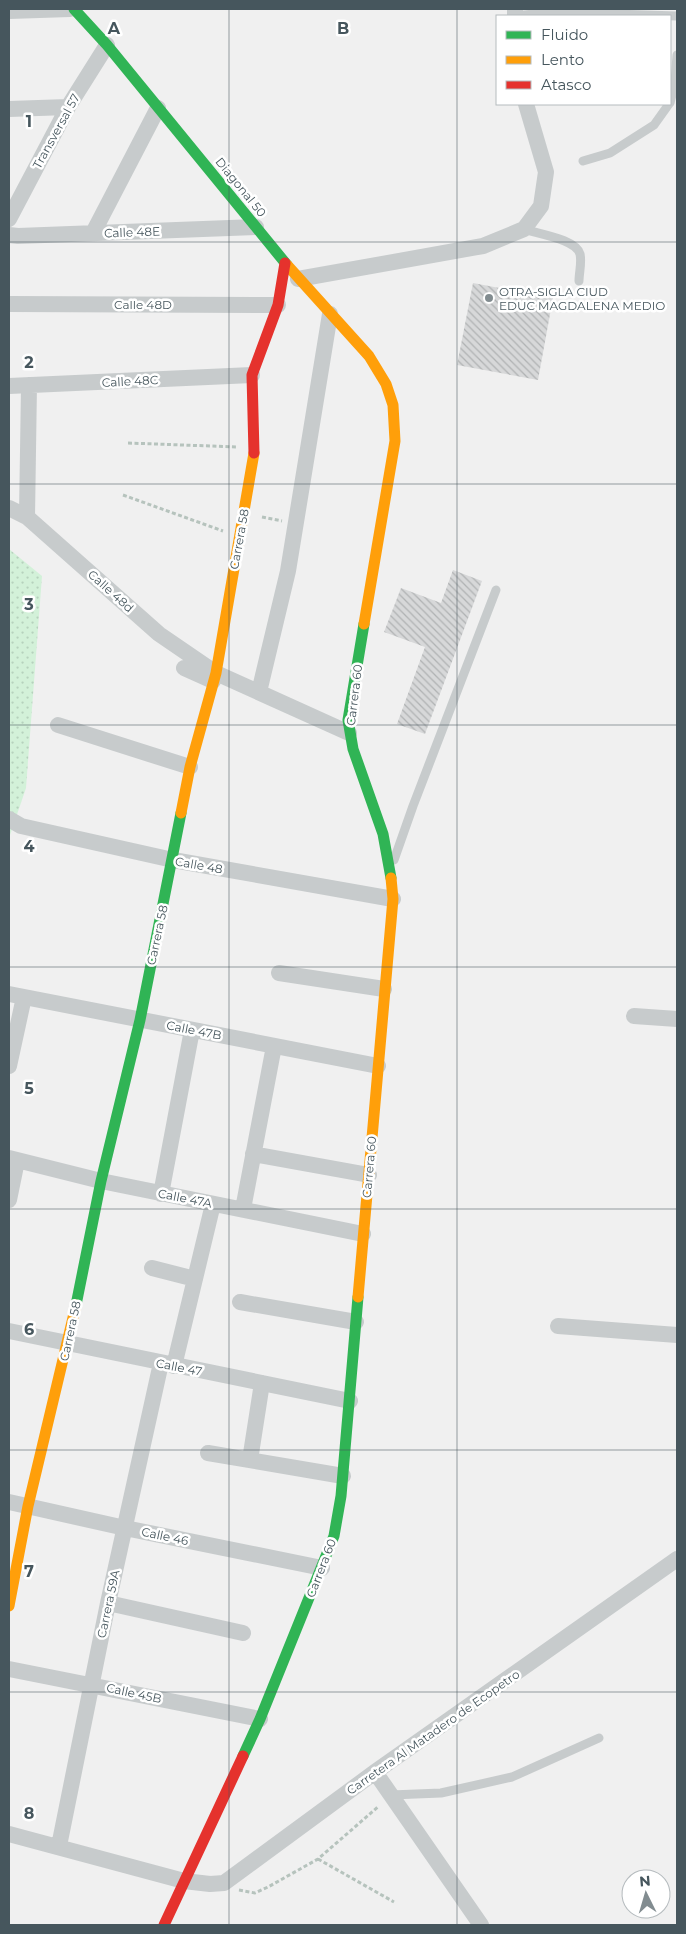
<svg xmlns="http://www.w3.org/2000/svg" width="686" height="1934" font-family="Montserrat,sans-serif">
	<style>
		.grass { fill: url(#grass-dots) }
		.building { fill: url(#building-back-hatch) }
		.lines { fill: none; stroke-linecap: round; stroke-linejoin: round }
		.path { stroke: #b6c3bd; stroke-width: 3; stroke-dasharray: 4 2.5; stroke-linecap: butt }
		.lane { stroke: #c7cbcc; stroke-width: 9 }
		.street { stroke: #c7cbcc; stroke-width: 16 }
		.fast { stroke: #30b455; stroke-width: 11 }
		.slow { stroke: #ff9f0a; stroke-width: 11 }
		.jam { stroke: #e5322d; stroke-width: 11 }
		.grid { fill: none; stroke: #46565d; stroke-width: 1; stroke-opacity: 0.55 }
		.poi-dot { fill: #828c90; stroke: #fff; stroke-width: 2 }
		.labels { text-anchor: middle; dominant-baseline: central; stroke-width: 5; stroke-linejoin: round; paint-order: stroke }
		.street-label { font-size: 12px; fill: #46565d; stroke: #fff }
		.poi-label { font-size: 12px; fill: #46565d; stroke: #fff; text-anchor: start }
		.grid-label { font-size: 16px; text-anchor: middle; font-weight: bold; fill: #46565d; stroke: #fff; stroke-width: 5; stroke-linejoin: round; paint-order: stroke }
	</style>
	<defs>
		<pattern id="grass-dots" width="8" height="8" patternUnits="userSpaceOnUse" patternTransform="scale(1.25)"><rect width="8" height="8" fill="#d3f1d9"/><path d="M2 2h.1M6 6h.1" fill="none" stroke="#b6d1bd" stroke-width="1.8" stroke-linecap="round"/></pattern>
		<pattern id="building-back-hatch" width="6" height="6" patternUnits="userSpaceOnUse" patternTransform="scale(1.25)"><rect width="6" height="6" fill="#d7d8d9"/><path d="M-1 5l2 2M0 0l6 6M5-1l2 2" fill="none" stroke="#b0b2b3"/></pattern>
	</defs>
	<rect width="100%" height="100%" fill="#f0f0f0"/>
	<path class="grass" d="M9 549 42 576 26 788 9 838Z"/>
	<path class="building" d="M473 283 553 298 538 380 457 365Z
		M453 570 482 581 425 734 397 724 425 647 384 632 401 588 441 603Z"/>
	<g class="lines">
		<path class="path" d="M128 443 237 447
			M123 495 223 531
			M262 517 282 521
			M318 1859 394 1902
			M239 1890 255 1893 268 1887 318 1859 379 1806"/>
		<path class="lane" d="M515 16 552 12 677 16
			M670 103 675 82 677 55
			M583 161 610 153 654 125 669 104
			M524 229C538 234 576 239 580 254 582 262 579 273 579 281
			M394 860 413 806 496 590
			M391 1795 441 1793 512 1777 599 1738"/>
		<path class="street" d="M515 9V16
			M9 11 70 9
			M9 109 68 107
			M9 219 68 107 107 45
			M93 233 158 108
			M9 235 18 236 256 227
			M298 279 483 246 524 229 541 206 546 172 526 104
			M9 304 278 305
			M9 386 252 375
			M9 508 27 517 159 634 216 673 349 733
			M27 517 29 385
			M184 668 213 681
			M259 692 288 571 330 314
			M58 725 190 767
			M9 819 21 826 173 860 393 899
			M279 973 384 989
			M9 994 378 1066
			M634 1016 677 1019
			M9 1066 24 997
			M253 1154 369 1175
			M9 1158 101 1181 363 1234
			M161 1194 192 1030
			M9 1200 17 1161
			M243 1209 274 1046
			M152 1268 195 1279
			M240 1302 356 1322
			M558 1326 677 1335
			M9 1331 350 1401
			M174 1366 213 1204
			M208 1453 343 1476
			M250 1460 262 1383
			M9 1502 125 1528 322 1568
			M108 1603 243 1633
			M9 1669 260 1719
			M375 1772 481 1925
			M9 1834 184 1881 210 1884 224 1883 375 1772 677 1559
			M59 1846 108 1603 161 1363"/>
		<path class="fast" d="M74 9 107 45 287 265
			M364 624 348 720 353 749 383 834 391 878
			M76 1305 101 1181 140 1020 181 813
			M243 1756 260 1719 334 1536 341 1496 358 1297"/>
		<path class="slow" d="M287 265 369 356 386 384 393 405 395 441 364 624
			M181 813 190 767 216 673 254 453
			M358 1297 393 899 391 878
			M9 1606 28 1506 76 1305"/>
		<path class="jam" d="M254 453 252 375 278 305 285 263
			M164 1925 243 1756"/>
	</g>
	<path class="grid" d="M229 9V1925M457 9V1925M9 242H677M9 484H677M9 725H677M9 967H677M9 1209H677M9 1450H677M9 1692H677"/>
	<circle class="poi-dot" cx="489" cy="298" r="5"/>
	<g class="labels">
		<g class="street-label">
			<text transform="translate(56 131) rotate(-61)">Transversal 57</text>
			<text transform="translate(241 187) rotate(51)">Diagonal 50</text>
			<text transform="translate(132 232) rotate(-2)">Calle 48E</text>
			<text x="143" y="304">Calle 48D</text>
			<text transform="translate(130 381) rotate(-3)">Calle 48C</text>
			<text transform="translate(239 539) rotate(-80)">Carrera 58</text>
			<text transform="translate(111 591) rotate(42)">Calle 48d</text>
			<text transform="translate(354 695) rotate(-83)">Carrera 60</text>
			<text transform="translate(199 865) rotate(10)">Calle 48</text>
			<text transform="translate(157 935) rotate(-78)">Carrera 58</text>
			<text transform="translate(194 1030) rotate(11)">Calle 47B</text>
			<text transform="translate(369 1167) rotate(-85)">Carrera 60</text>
			<text transform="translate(185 1198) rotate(11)">Calle 47A</text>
			<text transform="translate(70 1331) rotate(-78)">Carrera 58</text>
			<text transform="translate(179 1367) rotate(11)">Calle 47</text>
			<text transform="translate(165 1536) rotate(12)">Calle 46</text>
			<text transform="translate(321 1568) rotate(-69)">Carrera 60</text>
			<text transform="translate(108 1604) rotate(-78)">Carrera 59A</text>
			<text transform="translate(134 1693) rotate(12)">Calle 45B</text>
			<text transform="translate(433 1732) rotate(-35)">Carretera Al Matadero de Ecopetro</text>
		</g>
		<g class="poi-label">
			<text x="499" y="291">OTRA-SIGLA CIUD<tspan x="499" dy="14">EDUC MAGDALENA MEDIO</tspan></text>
		</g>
	</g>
	<g class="grid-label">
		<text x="114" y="34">A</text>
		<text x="343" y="34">B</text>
		<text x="29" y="127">1</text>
		<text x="29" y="368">2</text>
		<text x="29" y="610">3</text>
		<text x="29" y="852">4</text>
		<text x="29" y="1094">5</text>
		<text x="29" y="1335">6</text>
		<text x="29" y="1577">7</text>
		<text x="29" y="1819">8</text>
	</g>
	<rect width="686" height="1934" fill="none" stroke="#46565d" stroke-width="20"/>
	<rect x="496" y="15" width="175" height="90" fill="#ffffff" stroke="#b5bbbe"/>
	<rect x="506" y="31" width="25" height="8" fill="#30b455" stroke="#b5bbbe"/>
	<text x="541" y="40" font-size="15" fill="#46565d">Fluido</text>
	<rect x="506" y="56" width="25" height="8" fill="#ff9f0a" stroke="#b5bbbe"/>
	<text x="541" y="65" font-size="15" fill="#46565d">Lento</text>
	<rect x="506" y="81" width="25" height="8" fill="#e5322d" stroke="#b5bbbe"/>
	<text x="541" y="90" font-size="15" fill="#46565d">Atasco</text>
	<g transform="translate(646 1894) rotate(355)"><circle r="24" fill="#ffffff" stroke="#b5bbbe"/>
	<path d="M0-4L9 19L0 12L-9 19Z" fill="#828c90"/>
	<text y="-8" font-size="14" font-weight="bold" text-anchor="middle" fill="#46565d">N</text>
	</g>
</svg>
